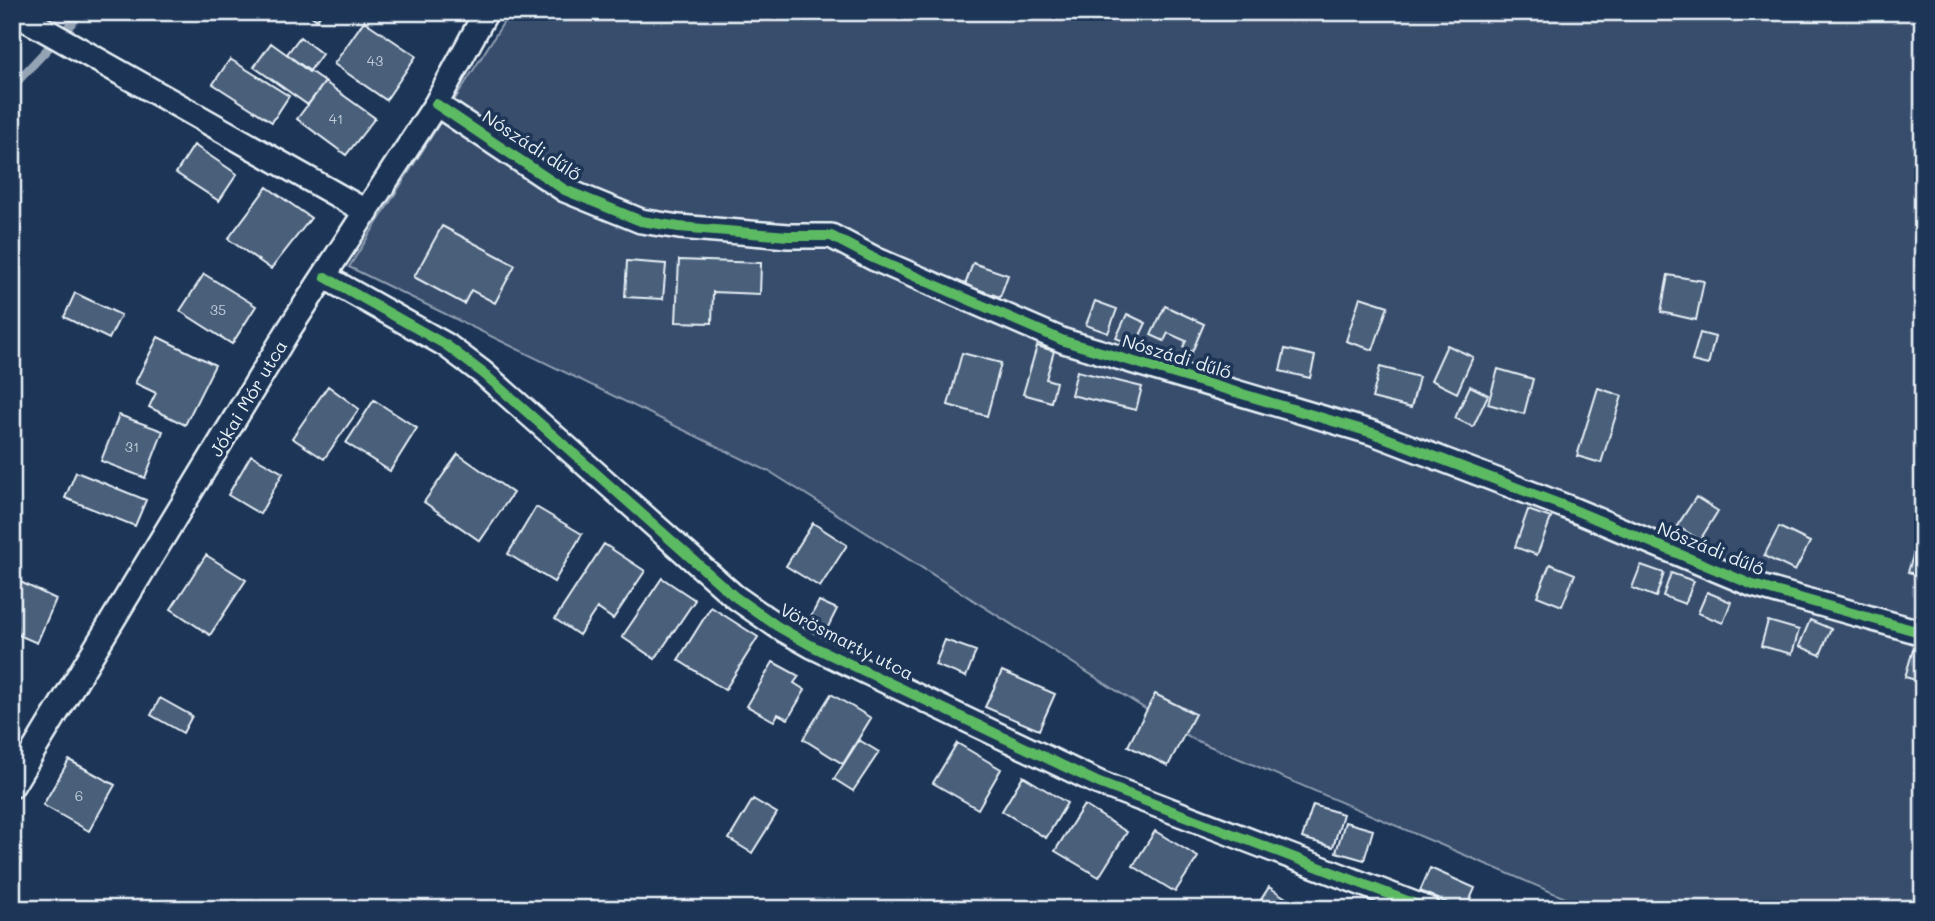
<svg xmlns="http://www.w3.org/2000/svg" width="1935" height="921" font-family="Mali,sans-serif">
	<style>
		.green { fill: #374d6c; stroke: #909fb2; stroke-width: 2 }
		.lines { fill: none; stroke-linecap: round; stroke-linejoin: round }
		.stream { stroke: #95a4b5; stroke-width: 9 }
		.building { fill: #495e7a; stroke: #e8f1f8; stroke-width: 2 }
		.street-casing { stroke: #e8f1f8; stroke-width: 28 }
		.street { stroke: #1d3557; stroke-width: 23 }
		.cycleway-casing { stroke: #1d3557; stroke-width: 15 }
		.cycleway { stroke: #5cba63; stroke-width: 10 }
		.labels { text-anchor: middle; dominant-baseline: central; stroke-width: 7; stroke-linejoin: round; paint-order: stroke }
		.number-label { font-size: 14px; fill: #c0ccd8 }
		.street-label { font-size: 18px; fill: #e8f1f8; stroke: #1d3557 }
	</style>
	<rect width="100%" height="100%" fill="#1d3557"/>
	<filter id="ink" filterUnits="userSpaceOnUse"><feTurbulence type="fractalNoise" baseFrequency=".0143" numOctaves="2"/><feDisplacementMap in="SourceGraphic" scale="14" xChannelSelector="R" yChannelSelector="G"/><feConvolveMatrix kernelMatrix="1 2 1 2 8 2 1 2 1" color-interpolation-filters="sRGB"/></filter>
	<g filter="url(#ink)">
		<path class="green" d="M510 12H1923V909H1591L1193 739 772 473 349 267Z"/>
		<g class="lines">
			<path class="stream" d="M12 87 82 12"/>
		</g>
		<path class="building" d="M306 12H322L317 20Z
			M364 21 416 56 386 100 334 64Z
			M300 37 322 54 309 72 287 54Z
			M271 43 325 82 308 105 254 67Z
			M230 59 289 96 272 122 213 84Z
			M325 82 375 118 346 155 297 119Z
			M194 145 237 174 219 201 176 173Z
			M267 187 311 218 271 269 228 239Z
			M442 226 515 265 495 303 471 290 464 304 414 277Z
			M679 260 761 263 760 294 713 292 712 323 676 322Z
			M627 261 666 264 663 299 625 297Z
			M973 263 1008 275 1000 297 965 285Z
			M204 274 256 306 232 344 180 311Z
			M1668 275 1704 281 1696 320 1661 312Z
			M75 293 121 315 109 339 64 317Z
			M1360 297 1388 306 1373 350 1346 341Z
			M1095 301 1117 309 1108 333 1086 325Z
			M1165 306 1204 324 1192 352 1183 347 1186 341 1168 333 1164 341 1151 335Z
			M1127 314 1146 323 1135 346 1116 338Z
			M1700 333 1715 337 1708 365 1692 361Z
			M158 337 215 365 185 425 149 407 156 393 135 383Z
			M1447 345 1473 357 1457 393 1431 380Z
			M1037 346 1054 351 1046 379 1056 382 1051 402 1023 394Z
			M1285 349 1315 356 1310 378 1280 371Z
			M962 353 1001 363 987 416 948 405Z
			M1380 367 1419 377 1411 408 1372 398Z
			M1498 369 1533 379 1524 414 1488 404Z
			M1077 371 1142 387 1136 410 1071 395Z
			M328 386 359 409 324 459 292 438Z
			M1470 386 1488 395 1473 427 1455 418Z
			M1598 388 1622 396 1601 463 1577 456Z
			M374 400 417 428 390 471 346 443Z
			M119 415 163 431 145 478 101 461Z
			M458 454 513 493 480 541 424 502Z
			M251 455 283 473 260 514 228 495Z
			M76 472 146 500 135 526 65 498Z
			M1696 497 1718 511 1700 540 1677 526Z
			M536 507 582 534 554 582 508 554Z
			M1528 510 1551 518 1537 555 1515 547Z
			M813 523 847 545 820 587 786 566Z
			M1779 527 1810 542 1795 571 1764 556Z
			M604 544 645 571 613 619 597 608 579 635 555 619Z
			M1916 546 1923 548V576L1908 572Z
			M206 555 246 580 210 635 171 609Z
			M1550 564 1575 574 1562 606 1537 596Z
			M1641 565 1664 573 1656 597 1632 588Z
			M1671 573 1694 581 1685 604 1663 596Z
			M12 578 56 599 37 643 12 632Z
			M662 578 695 600 655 659 622 637Z
			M1707 592 1731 602 1723 623 1698 613Z
			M819 601 837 609 825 633 807 624Z
			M711 607 758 637 725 690 678 660Z
			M1810 620 1831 629 1820 655 1799 646Z
			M1768 621 1799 630 1792 654 1761 646Z
			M945 640 976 651 966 677 935 665Z
			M1913 650 1923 653V682L1905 677Z
			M773 662 799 676 794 683 805 690 788 719 778 714 774 721 747 706Z
			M1002 671 1055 694 1039 730 985 707Z
			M831 694 871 718 843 764 803 739Z
			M1155 694 1195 714 1168 766 1128 746Z
			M160 698 192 716 183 733 151 715Z
			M859 740 879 752 853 791 834 779Z
			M957 743 1001 769 978 809 933 783Z
			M69 760 115 785 89 831 43 805Z
			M1023 776 1067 803 1046 838 1002 811Z
			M753 799 777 813 752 853 729 839Z
			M1084 805 1127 832 1099 877 1055 851Z
			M1313 805 1343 814 1333 847 1302 838Z
			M1345 822 1373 830 1364 860 1336 852Z
			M1155 831 1198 857 1175 892 1133 866Z
			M1430 868 1475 888 1466 909H1461L1420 891Z
			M1269 887 1300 907 1299 909H1255Z
			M593 900 607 909H588Z"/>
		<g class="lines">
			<defs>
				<path id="street" d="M13 12 367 212
					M436 104 565 190 641 221 679 227 788 236H831L875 259 1064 341 1373 433 1567 507 1753 585 1923 633
					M325 277 446 345 483 373 734 596 777 626 812 646 1099 783 1428 909
					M12 786 288 331 436 104 486 12"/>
			</defs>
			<use href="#street" class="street-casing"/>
			<use href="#street" class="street"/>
			<defs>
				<path id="cycleway" d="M436 104 565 190 641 221 679 227 788 236H831L875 259 1064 341 1373 433 1567 507 1753 585 1923 633
					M325 277 446 345 483 373 734 596 777 626 812 646 1099 783 1428 909"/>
			</defs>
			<use href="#cycleway" class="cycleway-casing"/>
			<use href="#cycleway" class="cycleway"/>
		</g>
	</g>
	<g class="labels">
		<g class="number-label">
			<text x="375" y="60">43</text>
			<text x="336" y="118">41</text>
			<text x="218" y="309">35</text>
			<text x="132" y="446">31</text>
			<text x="79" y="795">6</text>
		</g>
		<g class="street-label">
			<text transform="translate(532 145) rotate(33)">Nószádi dűlő</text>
			<text transform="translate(1177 356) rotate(17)">Nószádi dűlő</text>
			<text transform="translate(248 398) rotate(-59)">Jókai Mór utca</text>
			<text transform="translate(1711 548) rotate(22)">Nószádi dűlő</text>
			<text transform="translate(847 641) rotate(27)">Vörösmarty utca</text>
		</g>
	</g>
	<rect width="1935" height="921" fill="none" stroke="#1d3557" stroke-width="42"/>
	<rect x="21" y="21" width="1893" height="879" fill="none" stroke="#e8f1f8" stroke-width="2.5" filter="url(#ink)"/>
</svg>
